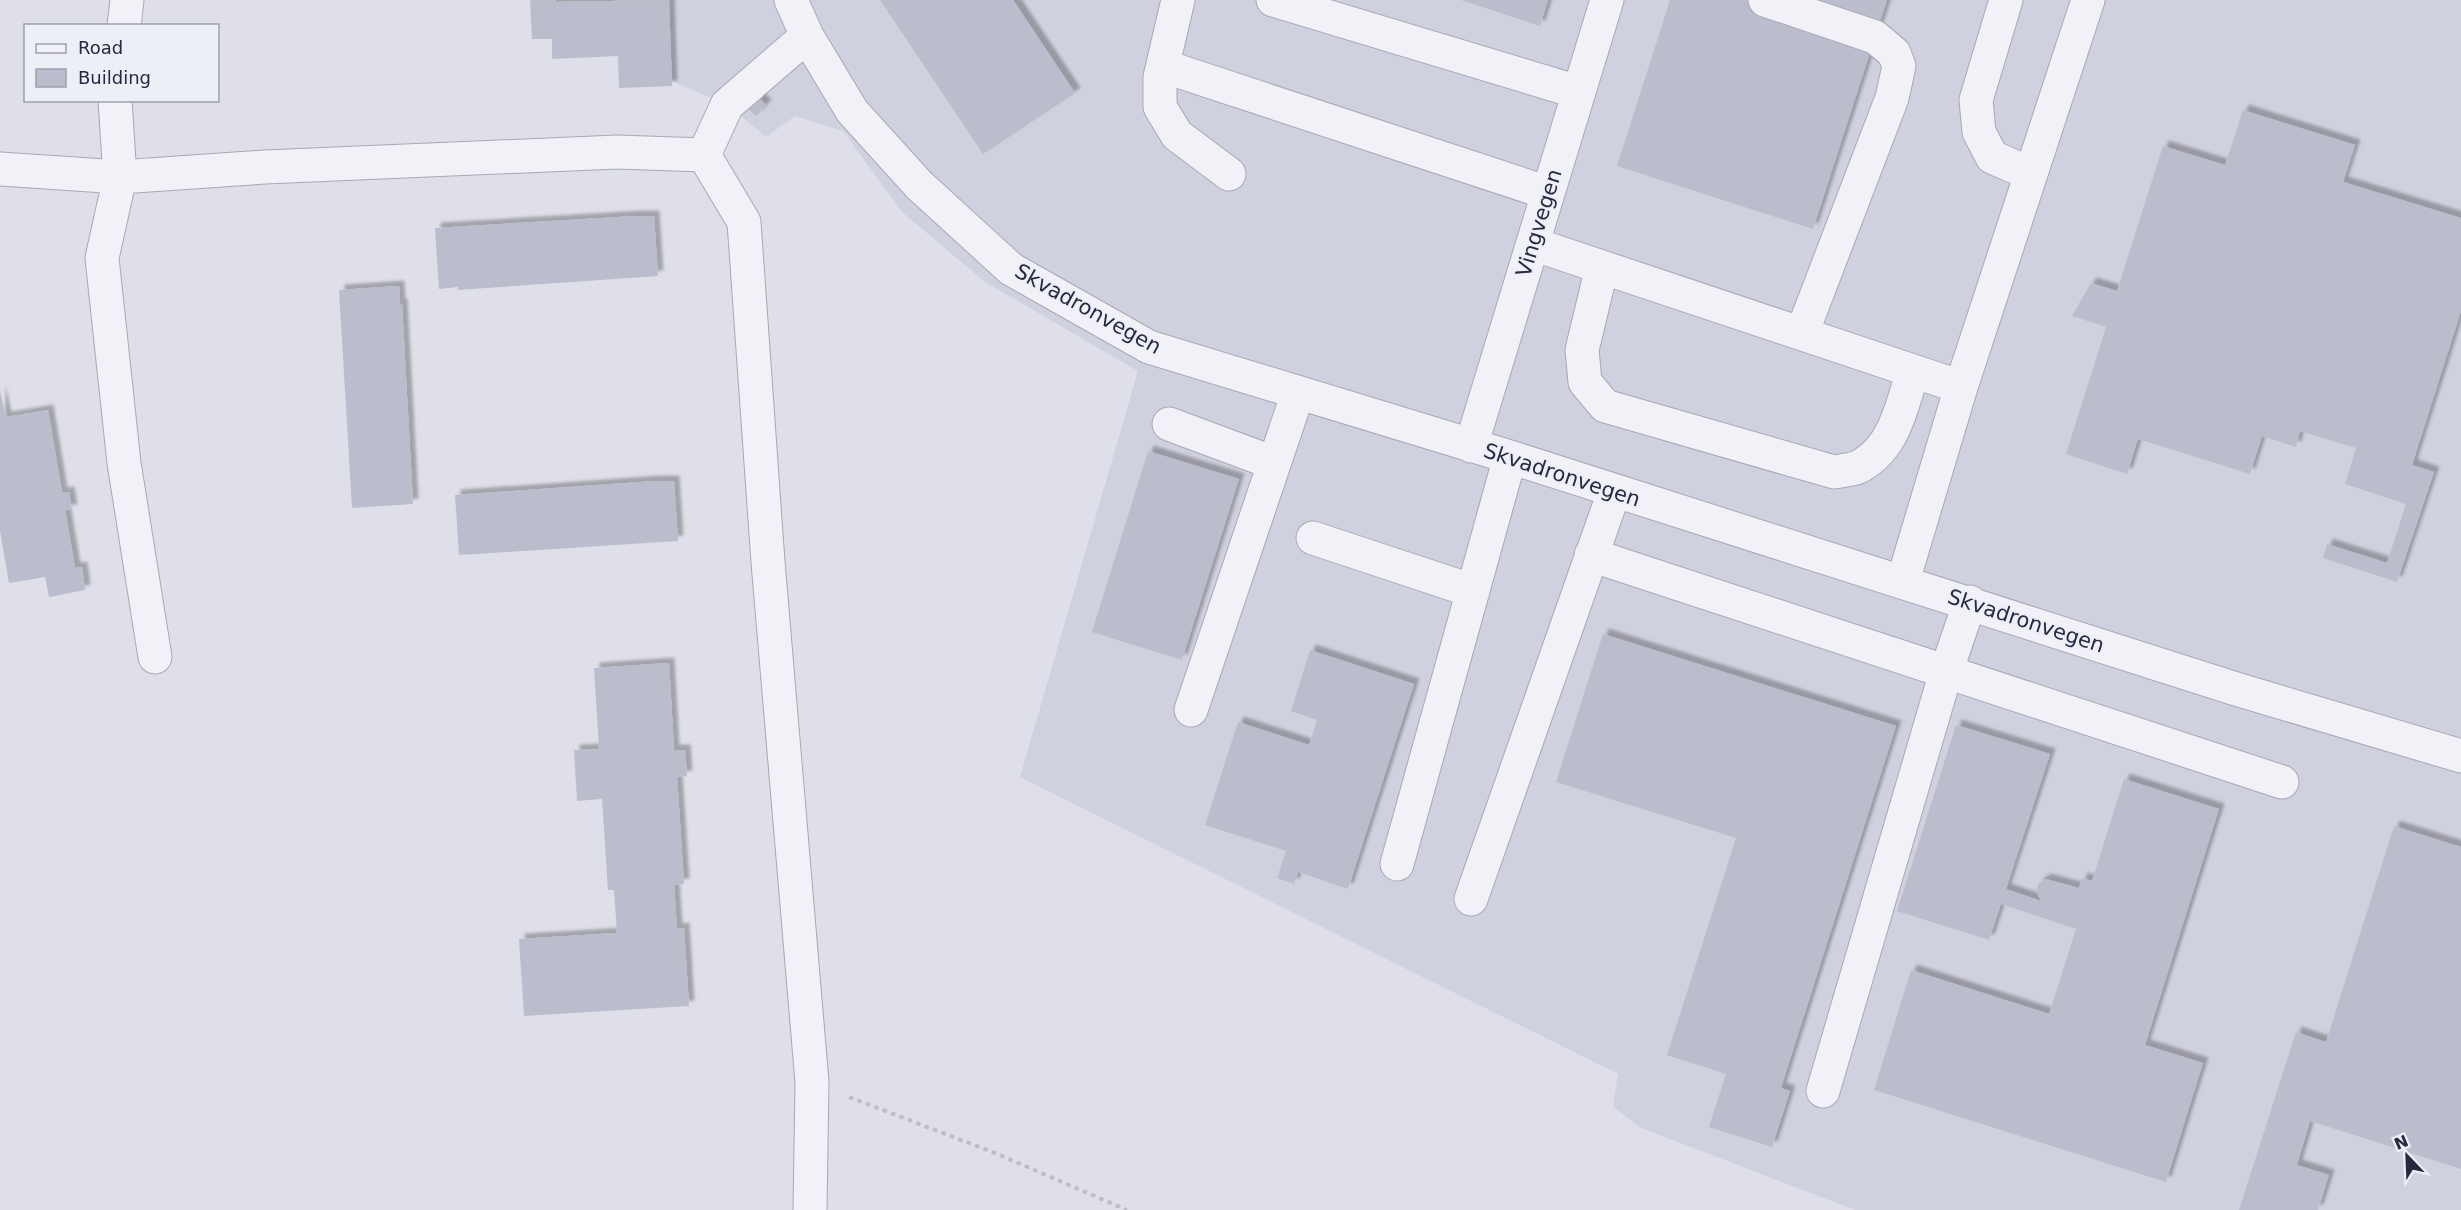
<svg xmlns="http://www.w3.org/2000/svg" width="2461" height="1210" font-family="'DejaVu Sans',sans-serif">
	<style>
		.built { fill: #d0d1de }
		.building { fill: #bbbdcc; filter: url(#shadow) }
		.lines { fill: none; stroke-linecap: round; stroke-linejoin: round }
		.minor-casing { stroke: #a7a8b6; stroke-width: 35 }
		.path { stroke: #bcbdc7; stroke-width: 4; stroke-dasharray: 4.5 4.5; stroke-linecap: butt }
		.minor { stroke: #f1f1f7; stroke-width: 33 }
		.labels { text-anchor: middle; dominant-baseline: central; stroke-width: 4.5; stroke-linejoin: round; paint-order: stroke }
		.street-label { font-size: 21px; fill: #262940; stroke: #edeff6 }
	</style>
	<defs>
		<filter id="shadow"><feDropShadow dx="5.5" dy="-5.5" stdDeviation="1.5" flood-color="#0004"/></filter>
	</defs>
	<rect width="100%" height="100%" fill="#dedfe8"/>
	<path class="built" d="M663 0H2461V1210H1855L1639 1127 1613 1106 1618 1074 1020 777 1138 371 985 282 902 212 843 131 795 116 766 137 727 105 672 81Z"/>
	<path class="building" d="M530 0H556V2L669 0 672 86 619 88 618 56 552 59V39H532Z
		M880 0H1013L1075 93 983 154Z
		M1461 0H1548L1540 26Z
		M1670 0H1887L1813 229 1617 166Z
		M755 94 766 105 756 116 744 105Z
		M2243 110 2355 145 2343 182 2461 218V311L2412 465 2434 472 2397 582 2323 558 2327 544 2387 563 2406 504 2345 484 2356 448 2300 431 2296 447 2262 436 2250 474 2138 439 2127 474 2066 454 2106 327 2072 316 2091 283 2117 291 2163 146 2225 165Z
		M636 216H654L658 276 458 290V287L439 289 435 228Z
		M399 286 400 304H402L413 504 352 508 339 290Z
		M0 391 6 417 48 410 62 493 69 492 72 510H65L75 568 82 567 85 590 49 597 45 577 9 583 0 531Z
		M1148 451 1239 479 1182 660 1092 632Z
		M655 481H674L678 541 459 555 455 495Z
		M1603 634 1896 726 1781 1088 1790 1091 1772 1147 1709 1127 1726 1074 1667 1055 1736 838 1556 782Z
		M1310 650 1414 684 1348 889 1298 872 1294 884 1277 878 1286 851 1205 825 1238 722 1309 745 1317 720 1291 711Z
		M669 663 674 750H685L687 776 677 777 684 884 674 885 677 929 684 928 689 1006 524 1016 519 939 617 933 614 890H608L602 799 577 801 574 750 599 749 594 668Z
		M1956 725 2050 754 2006 889 2041 901 2036 891 2039 883 2046 879 2079 888 2082 878 2092 881 2124 779 2219 809 2145 1045 2203 1063 2166 1182 1874 1090 1911 970 2049 1014 2076 929 2001 904 1989 940 1897 911Z
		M2394 826 2461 847V1169L2310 1121 2297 1165 2329 1175 2318 1210H2239L2296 1032 2326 1042Z"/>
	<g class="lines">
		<defs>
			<path id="minor" d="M791 0 807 36 852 111 919 185 1011 269 1149 347 1510 457 2236 689 2461 756
				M1178 0 1160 77V107L1177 135 1229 174
				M1273 0 1578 92
				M1765 0 1875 37 1894 53 1899 66 1892 98 1802 333
				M2006 0 1976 100 1979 132 1992 157 2031 174
				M124 26 127 0
				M1163 66 1548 193
				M115 100 120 177 265 167 617 152 704 155 744 222 768 562 812 1082 810 1210
				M704 155 727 105 807 36
				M0 169 120 177 102 258 124 463 155 657
				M1533 244 1961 387
				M1602 267 1582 350 1585 382 1605 406 1834 472C1843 470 1855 470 1862 465 1895 446 1902 405 1913 371
				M1169 424 1274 463
				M1471 446 1607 0
				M1313 538 1473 591
				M1591 555 2282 782
				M1903 581 1961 387 2088 0
				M1191 710 1298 393
				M1397 864 1510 457
				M1471 899 1614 492
				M1823 1091 1946 672 1970 602"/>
		</defs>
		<use href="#minor" class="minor-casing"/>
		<path class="path" d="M849 1097 995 1153 1127 1210"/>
		<use href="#minor" class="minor"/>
	</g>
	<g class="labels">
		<g class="street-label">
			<text transform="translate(1539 223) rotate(-73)">Vingvegen</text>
			<text transform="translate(1088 309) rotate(29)">Skvadronvegen</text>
			<text transform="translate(1562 475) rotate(18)">Skvadronvegen</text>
			<text transform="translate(2026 621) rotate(18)">Skvadronvegen</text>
		</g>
	</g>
	<rect x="24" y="24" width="195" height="78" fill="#edeff6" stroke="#9da0ad" stroke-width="1.5"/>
	<rect x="36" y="44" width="30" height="9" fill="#f1f1f7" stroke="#9da0ad" stroke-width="1.5"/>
	<text x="78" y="54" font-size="18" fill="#262940">Road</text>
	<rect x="36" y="69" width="30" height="18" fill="#bbbdcc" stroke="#9da0ad" stroke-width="1.5"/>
	<text x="78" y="84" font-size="18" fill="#262940">Building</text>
	<g transform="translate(2407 1156) rotate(337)" stroke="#edeff6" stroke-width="4.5" paint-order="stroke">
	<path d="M0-4.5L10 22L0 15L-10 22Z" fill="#262940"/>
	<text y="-9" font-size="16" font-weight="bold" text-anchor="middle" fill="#262940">N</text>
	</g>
</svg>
